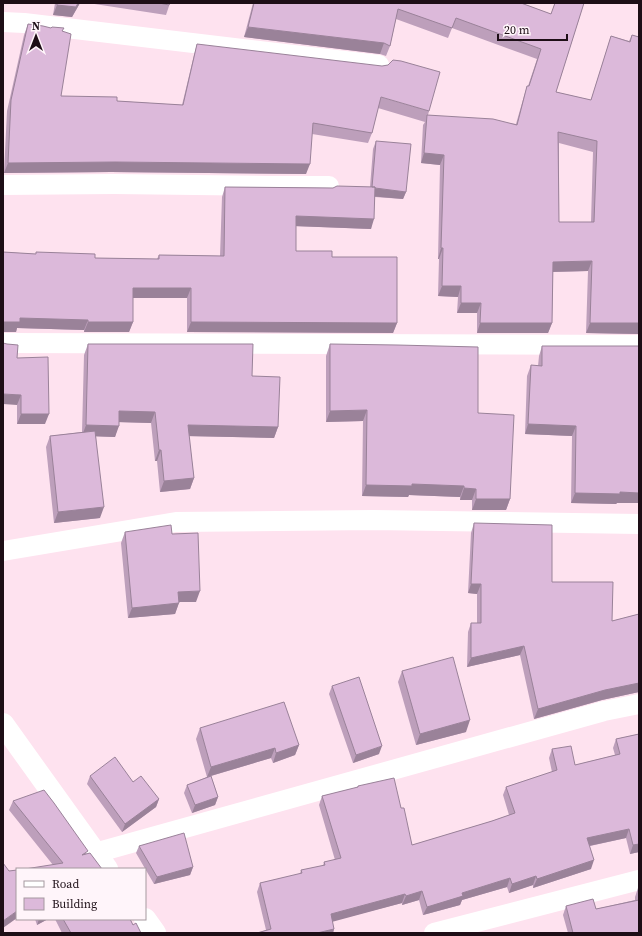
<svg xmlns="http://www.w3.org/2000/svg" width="642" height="936" font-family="'Source Serif 4',serif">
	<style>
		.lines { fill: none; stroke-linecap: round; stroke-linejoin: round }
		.minor { stroke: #fff; stroke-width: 20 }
		.tertiary { stroke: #fff; stroke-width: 22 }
		.wall { fill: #bd9fbb; fill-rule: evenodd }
		.shaded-wall { fill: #9a8299 }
		.building { fill: #dcb9da; stroke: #9a8299; fill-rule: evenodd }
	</style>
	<rect width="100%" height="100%" fill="#fee2ef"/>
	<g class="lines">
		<path class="minor" d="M3 22 24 23 379 65
			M3 185 114 184 268 186H329
			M3 343 639 345
			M3 551 176 522 373 520 639 524
			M95 853 604 711 639 704
			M434 933 639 880"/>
		<path class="tertiary" d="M3 724 107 869
			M145 919 155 933"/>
	</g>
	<path class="wall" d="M55 3H80L72 17 53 15Z
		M88 3H170L166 15Z
		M253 3H521L551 14 555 3H584L556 92 591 100 611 36 629 41 632 35 639 37V329L638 334 586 333 588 271 553 272 552 323 548 333H477V313H457L458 297 438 296 439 259H438L440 165 421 163 423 125 425 122 378 108 372 133 368 143 312 134 306 174 111 172 4 173 7 111 24 35 28 24 62 31 61 96 117 101 182 105 194 55 197 44 429 111 428 115 516 124 524 96 527 86H528L537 59 452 28 448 38 396 19 390 46 386 56 380 54 244 37ZM559 143 593 152 591 222H559Z
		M376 141 406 192 403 199 375 197 371 229 296 226V251L332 257 397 323 393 333 187 332V298H133V322L129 332H84V330L17 328 16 332H3V252L36 254V252L95 258 157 259 159 255 220 256 222 197 225 187 333 188 370 187 373 149Z
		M88 344 252 376 278 427 274 438 189 436 194 478 190 489 160 492 157 461H155L151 423 119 422 115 437 96 436 100 518 54 523 46 447 50 436 82 432 84 355Z
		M330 344 478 413 510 499 506 510H472V500H460V497L409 495 408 497 362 496 363 421 326 422V356Z
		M542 346H639V503H617L616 504 571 503 572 436 525 434 527 376 531 365 538 366 539 356Z
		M17 358 45 424H17Z
		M474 523 552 582 612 621 639 614V692L602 700 534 719 520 655 467 667 468 632 471 623H477V594L468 593 471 533Z
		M125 532 172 534 196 602H179L175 614 128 618 121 543Z
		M402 671 466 732 416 745 398 682Z
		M332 686 379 754 353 763 329 694Z
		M200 728 299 745 295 755 273 763 271 758 211 776 218 797 215 805 192 813 184 793 187 785 207 777 196 739Z
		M639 734V852L630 854 626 838 590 846 591 869 533 888V885L509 893 507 887 462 900 460 905 423 915 419 900 402 905V903L332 921 334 929 333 933H257L266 930 257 892 260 883 300 874 301 870 323 866 324 862 335 860 319 805 322 796 357 788 358 786 401 808 412 845 492 821 509 815 503 795 506 787 552 772 549 758 552 749 575 765 615 755 613 748 616 739Z
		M90 776 133 782 159 799 156 807 122 832 87 784Z
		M13 801 87 854 102 869 53 865 9 810Z
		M139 846 193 867 190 875 154 884 136 853Z
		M638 888H639V933H568L563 915 566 906 596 909 635 900V897Z
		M35 919H48L37 925Z
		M55 919H130L133 925 141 933H62Z"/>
	<path class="shaded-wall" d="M80 3 72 17 53 15 57 5Z
		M248 27 384 43 380 54 244 37Z
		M424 153 444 155 440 165 421 163Z
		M115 162 310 164 306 174 111 172 4 173 8 163Z
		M372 188 406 192 403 199 369 196Z
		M296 216 374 219 371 229 292 226Z
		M441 248H443L439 259H438Z
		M592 261 588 271 549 272 553 262Z
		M442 286H461L458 297 438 296Z
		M133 288H191L187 298H130Z
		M461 303H481L477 313H457Z
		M20 318 88 320 84 330 17 328 16 332H3V322Z
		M88 322H133L129 332H84Z
		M191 322 397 323 393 333 187 332Z
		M480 323H552L548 333H477Z
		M590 323H639V329L638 334 586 333Z
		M3 394 21 395 17 405 3 404Z
		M367 410 363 421 326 422 330 411Z
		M119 411 155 412 151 423 115 422Z
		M21 414H49L45 424H17Z
		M528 424 576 426 572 436 525 434Z
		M86 425 119 426 115 437 82 436Z
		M188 425 278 427 274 438 184 436Z
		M159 450H161L157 461H155Z
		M194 478 190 489 160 492 164 481Z
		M412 484 464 486 460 497 409 495 408 497 362 496 366 485Z
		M464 488 476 489 472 500H460Z
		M620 492 639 493V503H617L616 504 571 503 575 493Z
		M476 499H510L506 510H472Z
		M104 507 100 518 54 523 58 512Z
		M471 584H481L477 594 468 593Z
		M200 591 196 602H174L178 592Z
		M179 603 175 614 128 618 132 608Z
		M524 646 520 655 467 667 471 658Z
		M639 683V692L602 700 534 719 538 709 605 690Z
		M470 720 466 732 416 745 420 734Z
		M299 745 295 755 273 763 276 753Z
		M382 746 379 754 353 763 356 755Z
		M275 748 271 758 207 777 211 767Z
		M218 797 215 805 192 813 195 805Z
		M159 799 156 807 122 832 125 824Z
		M629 829 626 838 584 847 587 838Z
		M639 844V852L630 854 633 845Z
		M594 860 591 869 533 888 537 879Z
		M193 867 190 875 154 884 157 877Z
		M536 876 533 885 509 893 512 884Z
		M510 878 507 887 462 900 460 905 423 915 427 907 462 893Z
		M422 891 419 900 402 905 406 896Z
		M405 894 402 903 328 923 331 914Z
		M17 911V918L3 928V921Z
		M39 919H48L37 925Z
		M334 929 333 933H317Z"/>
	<path class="building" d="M57 3H78L76 7 57 5Z
		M159 3H170L169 5Z
		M254 3H521L551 14 555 3H584L556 92 591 100 611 36 630 42 632 35 639 37V323H590L592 261 553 262 552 323H480L481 303H461V286H442L443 248H441L444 155 424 153 427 115 493 119 517 125 527 86H529L541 49 456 18 452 28 398 9 390 46 384 43 248 27ZM558 132 597 141 594 222H559Z
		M28 24 43 26 51 28 52 27 64 28 62 31 71 34 61 96 117 97V101L183 105 197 44 382 66 388 65 393 60 401 61 440 72 429 111 381 97 372 133 313 123 310 164 115 162 8 163 11 100Z
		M376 141 411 144 406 192 375 188V187H372Z
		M337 186 375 187 374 219 296 216V251H332V257H397V323L191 322V288H133V322H88V320L20 318V322H3V252L36 254V252L95 254V258L159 259V255L224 256 225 187 333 188Z
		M3 343 7 344 18 345 17 358 48 357 49 414H21V395L3 394Z
		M88 344H253L252 376 280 377 278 427 188 425 194 478 164 481 161 450H159L155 412 119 411V426L86 425Z
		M330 344 397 345 478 347V413L514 415 510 499H476V489L464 488V486L412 484V486L366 485 367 410 330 411Z
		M542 346H639V493L620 492V494L575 493 576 426 528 424 531 365 542 366Z
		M95 431 104 507 58 512 50 436Z
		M474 523 552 525V582H613L612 621 639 614V683L605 690 538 709 524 646 471 658V623H481V584H471Z
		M171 525 172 534 198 533 200 591 178 592 179 603 132 608 125 532Z
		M453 657 470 720 420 734 402 671Z
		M359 677 382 746 356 755 332 686Z
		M284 702 299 745 276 753 275 748 211 767 200 728Z
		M639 734V844L633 845 629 829 587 838 594 860 537 879 536 876 512 884 510 878 462 893 463 896 427 907 422 891 406 896 405 894 331 914 334 929 317 933H257L271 929 260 883 302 873 301 870 325 865 324 862 341 858 322 796 358 787V786L394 778 401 808H404L412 845 492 821 515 813 506 787 557 770 552 749 571 746 575 765 620 754 616 739Z
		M115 757 133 782 141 776 159 799 125 824 90 776Z
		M211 776 218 797 195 805 187 785Z
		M44 790 54 803 88 851 82 855 90 853 102 869H25L63 863 13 801Z
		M184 833 193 867 157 877 139 846Z
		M3 863 9 871 17 870V911L3 921Z
		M593 899 596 909 639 900V933H573L566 906Z
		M63 919H130L133 925 136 923 141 933H71Z"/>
	<rect width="642" height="936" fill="none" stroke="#1d0e16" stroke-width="8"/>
	<rect x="16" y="868" width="130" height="52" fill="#fff5fa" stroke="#a5999f"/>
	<rect x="24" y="881" width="20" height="6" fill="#ffffff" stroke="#a5999f"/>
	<text x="52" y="888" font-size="12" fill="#1d0e16">Road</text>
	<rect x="24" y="898" width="20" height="12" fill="#dcb9da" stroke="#a5999f"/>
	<text x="52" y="908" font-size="12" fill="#1d0e16">Building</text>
	<g transform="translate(36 36)" stroke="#fff5fa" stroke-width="3" paint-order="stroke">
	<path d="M0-3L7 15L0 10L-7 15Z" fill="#1d0e16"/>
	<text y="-6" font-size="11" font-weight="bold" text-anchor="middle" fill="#1d0e16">N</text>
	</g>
	<path d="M498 34v6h69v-6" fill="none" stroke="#1d0e16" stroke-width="2"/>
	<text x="504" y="34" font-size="12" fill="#1d0e16" stroke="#fff5fa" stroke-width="3" paint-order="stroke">20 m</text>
</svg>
